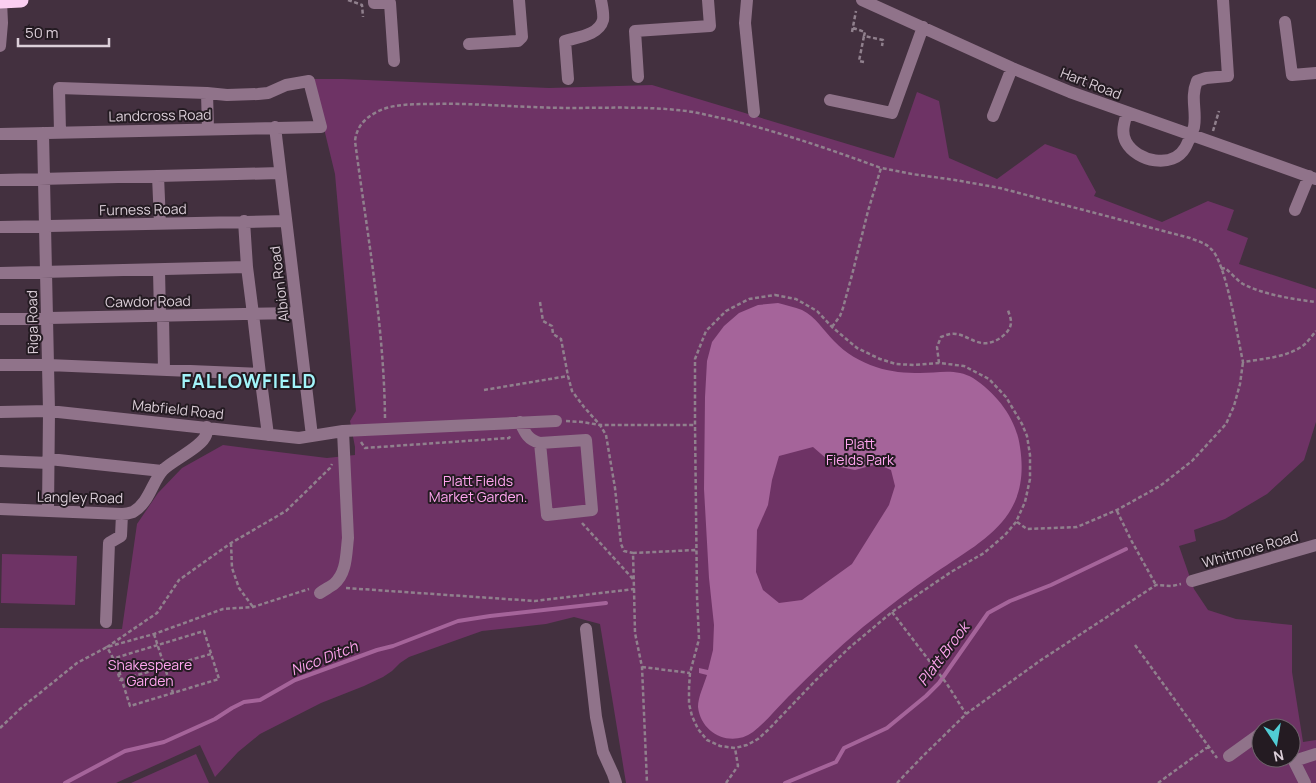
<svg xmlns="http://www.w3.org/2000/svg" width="1316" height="783" font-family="Manrope,sans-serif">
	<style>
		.green { fill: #6e3365; fill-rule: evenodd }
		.water { fill: #a5649a; fill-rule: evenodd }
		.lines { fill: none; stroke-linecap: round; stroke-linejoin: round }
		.stream { stroke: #a5649a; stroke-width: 4 }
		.path { stroke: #90808d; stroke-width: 2.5; stroke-dasharray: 4 2.5; stroke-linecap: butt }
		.minor { stroke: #90738a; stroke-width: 12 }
		.highway { stroke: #facef1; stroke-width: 15 }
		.labels { text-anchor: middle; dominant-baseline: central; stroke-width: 4; stroke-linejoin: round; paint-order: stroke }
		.street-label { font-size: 14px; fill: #dccfd9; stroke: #241b22 }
		.park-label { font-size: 14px; fill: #ffa5ef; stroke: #241b22 }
		.water-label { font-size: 15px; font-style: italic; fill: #fda3ed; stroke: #241b22 }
		.district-label { font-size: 19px; font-weight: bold; letter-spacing: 1px; fill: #a2f4fa; stroke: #241b22 }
	</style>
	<rect width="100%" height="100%" fill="#43303f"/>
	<path class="green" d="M312 79H343L549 88 652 85 894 158 917 92 939 101 949 158 997 179 1045 144 1076 155 1096 192 1094 196 1162 222 1208 201 1234 210 1227 230 1248 238 1239 264 1316 289V422L1304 460 1267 494 1225 519 1194 530 1196 541 1179 546 1194 589 1208 610 1236 619 1292 625V672L1303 742 1316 740V783H626L600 624 574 617 546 624 482 631 409 657 400 663 392 671 383 677 364 686 321 703 260 734 238 752 215 777 200 745 116 783H0V628L122 629 137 524 158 493 182 468 223 445 327 458 355 455V447L350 421 356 411 335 174ZM1261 728H1291V758H1261Z
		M2 554 77 556 75 605 1 603Z
		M196 754 209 783H131Z"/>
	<path class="water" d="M778 303C785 305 795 307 802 310 815 316 824 331 834 341 845 353 861 362 876 367 890 372 906 373 920 373 938 373 956 368 973 378 997 394 1016 418 1020 447 1031 518 985 539 935 573 910 590 887 608 863 627 837 649 812 673 788 697 776 709 766 722 753 732 731 748 701 734 698 707 698 697 704 685 707 675L699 673V668L708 670 713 650 714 625 709 578 704 489 705 397 707 361 712 342 724 326 739 313 758 305ZM813 447 835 466 855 470 877 464 891 470 895 486 889 505 852 564 802 600 779 603 763 590 756 572 757 530 768 505 772 480 779 456Z"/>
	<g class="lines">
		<path class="stream" d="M65 783 125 751 164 742 215 719 232 708 244 702 260 700 295 680 377 650 393 646 458 621 490 616 606 603
			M785 783 836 762 844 748 887 728 926 696 939 683 988 613 1010 601 1051 585 1126 549"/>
		<path class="path" d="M348 0 362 5 363 17
			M853 28 865 32 864 36 883 40 882 46
			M852 32 856 11
			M864 62 859 61 864 36
			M1213 131 1219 111
			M1221 269 1225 268C1231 273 1237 280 1243 284 1265 295 1292 299 1316 302
			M775 295 796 299 817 311 832 327 857 348 880 359 896 364 914 365 939 363 964 366 989 379 1006 397 1022 424 1027 436 1030 455V479L1025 502 1016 522 1005 535 984 553 951 572 892 612 849 648 816 680 768 730 758 739 747 745 735 748 720 746 707 740 698 729 692 716 689 704V688L690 673 699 639 697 596 695 425V359L706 331 726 311 749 299Z
			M540 302 543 321 552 326 553 334 561 339 568 376 572 391 584 407 600 425 606 435 615 488 621 544 624 551 633 553
			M832 327 840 316 843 308 852 275 868 211 881 168 912 174 955 180 1000 188 1190 238C1197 241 1206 243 1211 249 1226 261 1238 340 1243 362 1262 359 1290 357 1305 344 1309 340 1313 335 1316 331
			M939 363 937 347 941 337C946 335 951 333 956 334 965 335 973 342 982 343 993 345 1011 334 1011 322 1011 318 1009 314 1008 310
			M484 390 568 376
			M385 418C384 325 367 233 355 141 357 122 372 112 390 107 404 104 418 104 432 104 466 103 500 106 534 107 587 110 640 104 693 112 704 114 715 117 726 119 780 132 829 149 881 168
			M566 421 582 422 600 425H695
			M361 442 365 448 509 438 511 435
			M1117 511 1131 540 1156 585
			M1017 522 1027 529 1077 527 1117 510 1160 486 1192 461 1226 424 1234 406 1240 384 1243 362
			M582 523 633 579
			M231 543 232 568 239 588 253 607
			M346 588 535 601 634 589 633 553 696 550
			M634 589 635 633 642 667 647 783
			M892 612 947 684 966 714
			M204 631 219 679 130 706 115 658Z
			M154 634 173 693
			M1135 645 1217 758
			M211 654 120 680 114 660 107 647 157 613 179 580 231 543 286 511 330 468 332 464
			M642 667 690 673
			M0 728 20 709 77 663 107 647 154 634 223 609 253 607 309 589
			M726 783 738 766 735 748
			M897 783 921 758 966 714 1041 660 1156 585 1172 586 1181 584
			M1158 783 1209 746"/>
		<path class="minor" d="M374 0V3H390L394 61
			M747 0 745 23 754 112
			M862 0 1012 68 1070 92 1316 179
			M1285 22 1292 75 1316 73
			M469 44 518 41 522 37 519 0
			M0 46 2 23 1 1
			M638 77 635 31 710 26 708 0
			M568 79 565 41C578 37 599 35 603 20 604 14 602 6 601 0
			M830 100 892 113 923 27
			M1127 113C1124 123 1121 133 1126 142 1137 162 1173 169 1185 148 1187 145 1188 141 1190 138 1191 134 1193 130 1194 127 1197 111 1190 98 1197 81L1206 78 1228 76 1223 0
			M993 116 1012 68
			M275 127 312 436
			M60 132 59 88 207 93 208 129
			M43 133 49 411 48 511
			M0 134 321 127 309 81 286 85 268 93 258 94 227 95 207 93
			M158 176 160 223
			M0 180 280 173
			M1295 210 1309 176
			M244 221 247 267
			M0 227 286 221
			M159 270 160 316
			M0 273 247 267 253 314 260 374
			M163 316 164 370
			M0 319 297 313
			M0 365H48L260 374 268 435
			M0 412 49 411 299 438 343 431 556 421
			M520 422C525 433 528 440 540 443L586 440 592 510 547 515 540 443
			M49 459 162 471
			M0 461 49 463
			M0 509 122 514C125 514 130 513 133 512 149 503 152 482 163 470 173 460 202 447 206 435 207 433 207 430 207 427
			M1192 581 1316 545
			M320 593C324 590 330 587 334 584 347 573 346 554 348 538L343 431
			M106 622 109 543 121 536 122 514
			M586 629 596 717 603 752 613 774 616 783
			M1229 756 1261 733
			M1291 756 1294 761 1305 783
			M1294 761 1316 754"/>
		<path class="highway" d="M0 1 21 0"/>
	</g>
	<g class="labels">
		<g class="street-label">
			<text transform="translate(1091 83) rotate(21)">Hart Road</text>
			<text transform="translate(160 115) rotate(-1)">Landcross Road</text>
			<text transform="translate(143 209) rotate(-1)">Furness Road</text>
			<text transform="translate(279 284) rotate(-97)">Albion Road</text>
			<text transform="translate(148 301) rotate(-1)">Cawdor Road</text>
			<text transform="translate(32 322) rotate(-91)">Riga Road</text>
			<text transform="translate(178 409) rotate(6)">Mabfield Road</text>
			<text transform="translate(80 497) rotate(1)">Langley Road</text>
			<text transform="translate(1250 549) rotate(-16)">Whitmore Road</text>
		</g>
		<g class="park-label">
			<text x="860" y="443">Platt<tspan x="860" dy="16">Fields Park</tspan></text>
			<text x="478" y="480">Platt Fields<tspan x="478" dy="16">Market Garden.</tspan></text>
			<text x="150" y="664">Shakespeare<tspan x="150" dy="16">Garden</tspan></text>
		</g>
		<g class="water-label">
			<text transform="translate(943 654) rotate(-53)">Platt Brook</text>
			<text transform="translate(324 658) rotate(-21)">Nico Ditch</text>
		</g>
		<g class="district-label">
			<text x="249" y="381">FALLOWFIELD</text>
		</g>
	</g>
	<g transform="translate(1276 743) rotate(168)"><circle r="24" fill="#241b22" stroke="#6e636b"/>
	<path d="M0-4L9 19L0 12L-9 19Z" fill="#51ccd5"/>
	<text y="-8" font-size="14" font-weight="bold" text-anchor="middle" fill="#dccfd9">N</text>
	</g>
	<path d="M18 38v8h91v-8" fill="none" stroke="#dccfd9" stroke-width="2.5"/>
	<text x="25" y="38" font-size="15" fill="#dccfd9" stroke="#241b22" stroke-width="4" paint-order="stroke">50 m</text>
</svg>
